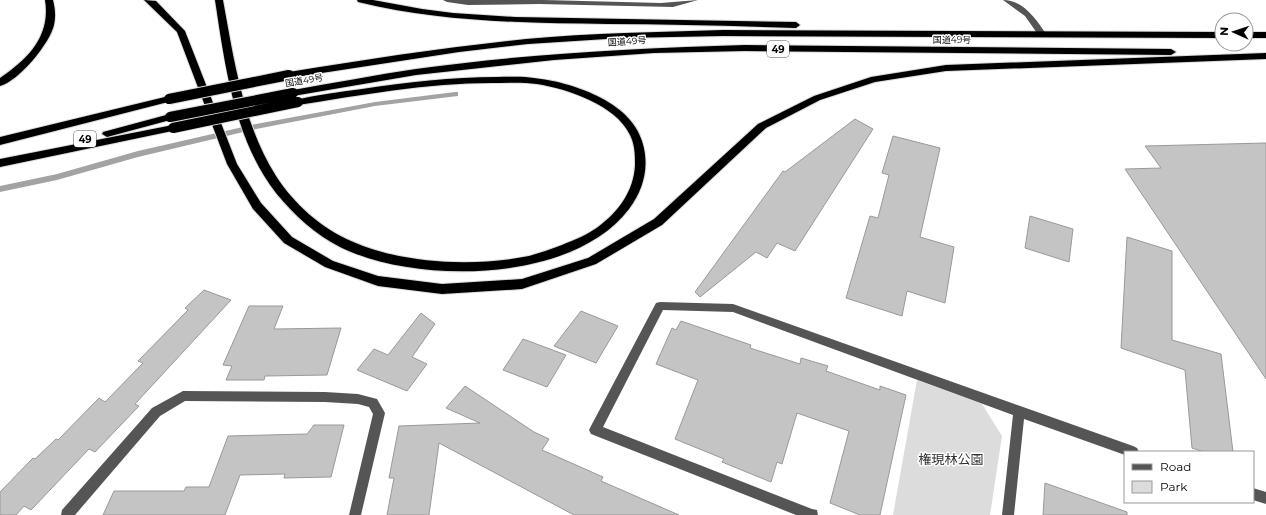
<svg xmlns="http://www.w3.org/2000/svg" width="1266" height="515" font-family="Montserrat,'Noto Sans JP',sans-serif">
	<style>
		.green { fill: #dcdcdc }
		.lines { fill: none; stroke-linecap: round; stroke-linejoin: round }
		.stream { fill: #a3a3a3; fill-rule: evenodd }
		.building { fill: #c4c4c4; stroke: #999 }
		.highway-casing { stroke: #dbdbdb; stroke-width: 2 }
		.minor { fill: #555; fill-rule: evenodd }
		.highway { fill: #000; fill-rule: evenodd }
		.highway-bridge-casing { stroke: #dbdbdb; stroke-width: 12; stroke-linecap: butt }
		.highway-bridge { stroke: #000; stroke-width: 10 }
		.labels { text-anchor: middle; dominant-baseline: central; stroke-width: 3; stroke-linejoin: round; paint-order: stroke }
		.far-street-label { font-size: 9px; fill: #000; stroke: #fff }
		.shield { fill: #fff; stroke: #4c4c4c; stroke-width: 1 }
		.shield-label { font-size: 10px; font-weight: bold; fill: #000 }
		.near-park-label { font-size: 13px; fill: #333; stroke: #fff }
	</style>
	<rect width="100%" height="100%" fill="#fff"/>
	<path class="green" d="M917 380 982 404 1002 436 990 515H893Z"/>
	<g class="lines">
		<path class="stream" d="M455 92H458V96L375 106 256 129 138 157 57 180 0 192V186L57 174 138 151 256 124 375 102Z"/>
	</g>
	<path class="building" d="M855 119 873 129 795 251 777 243 767 258 756 252 700 297 695 292 783 171 785 172Z
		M893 136 940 148 920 237 954 247 945 303 907 291 902 316 846 298 870 216 878 218 889 175 882 173Z
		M1266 143V379L1125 169 1161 168 1145 146Z
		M1030 216 1073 229 1069 262 1025 248Z
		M1127 237 1172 251V340L1221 354 1233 452H1204L1192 448 1185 370 1121 348Z
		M204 290 231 300 135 404 139 406 95 452 89 449 31 510 24 506 16 515H0V492L33 458 35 459 56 439 58 440 99 398 105 402 143 363 138 361 188 310 185 308Z
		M249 306H283L274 329 341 328 327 375 265 376 264 380H226L232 366 223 365Z
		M581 311 618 326 596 363 554 346Z
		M421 313 435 324 412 357 427 364 407 391 357 370 374 349 388 355Z
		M681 321 751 345 750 348 800 364 801 358 828 366 826 371 880 390V386L906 395 880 515H860L830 503 849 431 797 413 782 464 777 462 771 482 722 462 724 459 675 439 698 380 656 364 672 328 676 330Z
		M523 339 566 355 547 387 503 370Z
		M465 386 534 432 549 439 542 450 603 477 601 481 679 515H574L439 443 429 515H387L394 478H389L399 426 480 423 446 408Z
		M314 425H344L331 477 284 478 285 474 240 475 225 515H103L114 491H184L186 487H209L228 436 307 434Z
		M1045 483 1127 512V515H1043Z"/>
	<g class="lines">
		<defs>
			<path id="highway" d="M45 0H53C55 8 56 16 54 25 50 43 19 81 0 86V78C28 59 51 36 45 0Z
				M144 0 156 1 185 31 237 164 261 203 292 237 333 261 378 276 442 284 522 279 588 258 654 219 758 124 814 96 871 77 946 65 1266 53V59L946 71 875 82 820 100 766 128 662 225 596 264 522 289 442 294 378 286 325 267 284 243 253 209 227 164 177 32Z
				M215 0H223C234 60 243 124 276 176 293 203 322 229 351 241 402 264 474 267 529 256 540 253 551 249 562 245 574 240 587 235 598 227 618 212 634 191 635 165 635 155 635 145 630 135 616 105 568 89 537 84 522 82 507 83 492 83 427 83 362 95 298 105L295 104 293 102 295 100C317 95 339 92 362 89 407 82 452 77 497 77 510 77 522 76 534 78 571 82 630 101 642 141 650 165 644 189 629 209 573 283 417 285 340 247 316 235 293 214 276 193 234 139 225 65 215 0Z
				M357 0H373L422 9 453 13 515 17 796 22 800 25 796 28C733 26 671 24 608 24 524 23 440 22 358 2Z
				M723 30 1222 32V38L723 36 622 38 528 44 459 52 289 78 284 75 289 72C368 59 447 47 526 39 592 33 657 32 723 30Z
				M1246 32H1266V38H1246Z
				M745 45 1171 49 1176 52 1171 55 745 51 654 53 554 60 416 75 293 96 288 93 293 90C334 83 375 75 416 69 525 54 635 48 745 45Z
				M169 96 174 99 172 101 0 145V137Z
				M170 114 175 117 174 119 107 137 102 134 103 132Z
				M173 125 178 128 177 130 0 167V159Z"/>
		</defs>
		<use href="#highway" class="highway-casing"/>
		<path class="minor" d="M443 0H544L661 3 698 0 673 7 539 4 468 5 447 2Z
			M1003 0C1023 0 1036 19 1046 34L1045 36H1039L1025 16Z
			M660 302 733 304 1133 446 1137 448 1139 452H1125V455L1024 419 1014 515H1002L1013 415 733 312 663 310 603 427 812 509 817 510 818 515H796L591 434 589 430 591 426 656 303Z
			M183 391 325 392 358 394 377 399 385 413 361 515H349L373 414 369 407 358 404 325 402 185 401 160 416 75 515H61L62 510 152 408Z
			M1253 488 1266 492V504L1253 500Z"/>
		<use href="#highway" class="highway"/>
		<defs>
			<path id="highway-bridge" d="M169 99 289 75
				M170 117 293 93
				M173 128 298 102"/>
		</defs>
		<use href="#highway-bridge" class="highway-bridge-casing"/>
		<use href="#highway-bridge" class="highway-bridge"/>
	</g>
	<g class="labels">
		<g class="far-street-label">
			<text x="952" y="39">国道49号</text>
			<text transform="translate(627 41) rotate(-4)">国道49号</text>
			<text transform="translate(304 80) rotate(-10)">国道49号</text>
		</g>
		<g class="shield">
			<rect x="767" y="41" width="22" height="16" rx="3"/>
			<rect x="74" y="131" width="22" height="16" rx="3"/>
		</g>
		<g class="shield-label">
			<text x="778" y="49">49</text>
			<text x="85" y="139">49</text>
		</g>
		<g class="near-park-label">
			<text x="951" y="459">権現林公園</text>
		</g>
	</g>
	<rect x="1124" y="451" width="130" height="52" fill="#ffffff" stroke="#999999"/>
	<rect x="1132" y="464" width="20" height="6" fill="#555555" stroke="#999999"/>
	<text x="1160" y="471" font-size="12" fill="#000000">Road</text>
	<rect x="1132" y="481" width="20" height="12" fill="#dcdcdc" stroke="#999999"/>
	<text x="1160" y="491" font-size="12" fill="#000000">Park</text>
	<g transform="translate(1234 32) rotate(273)"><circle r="19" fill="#ffffff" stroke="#999999"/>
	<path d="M0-3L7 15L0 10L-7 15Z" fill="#000000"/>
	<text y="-6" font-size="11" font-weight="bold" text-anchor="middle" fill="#000000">N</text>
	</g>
</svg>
